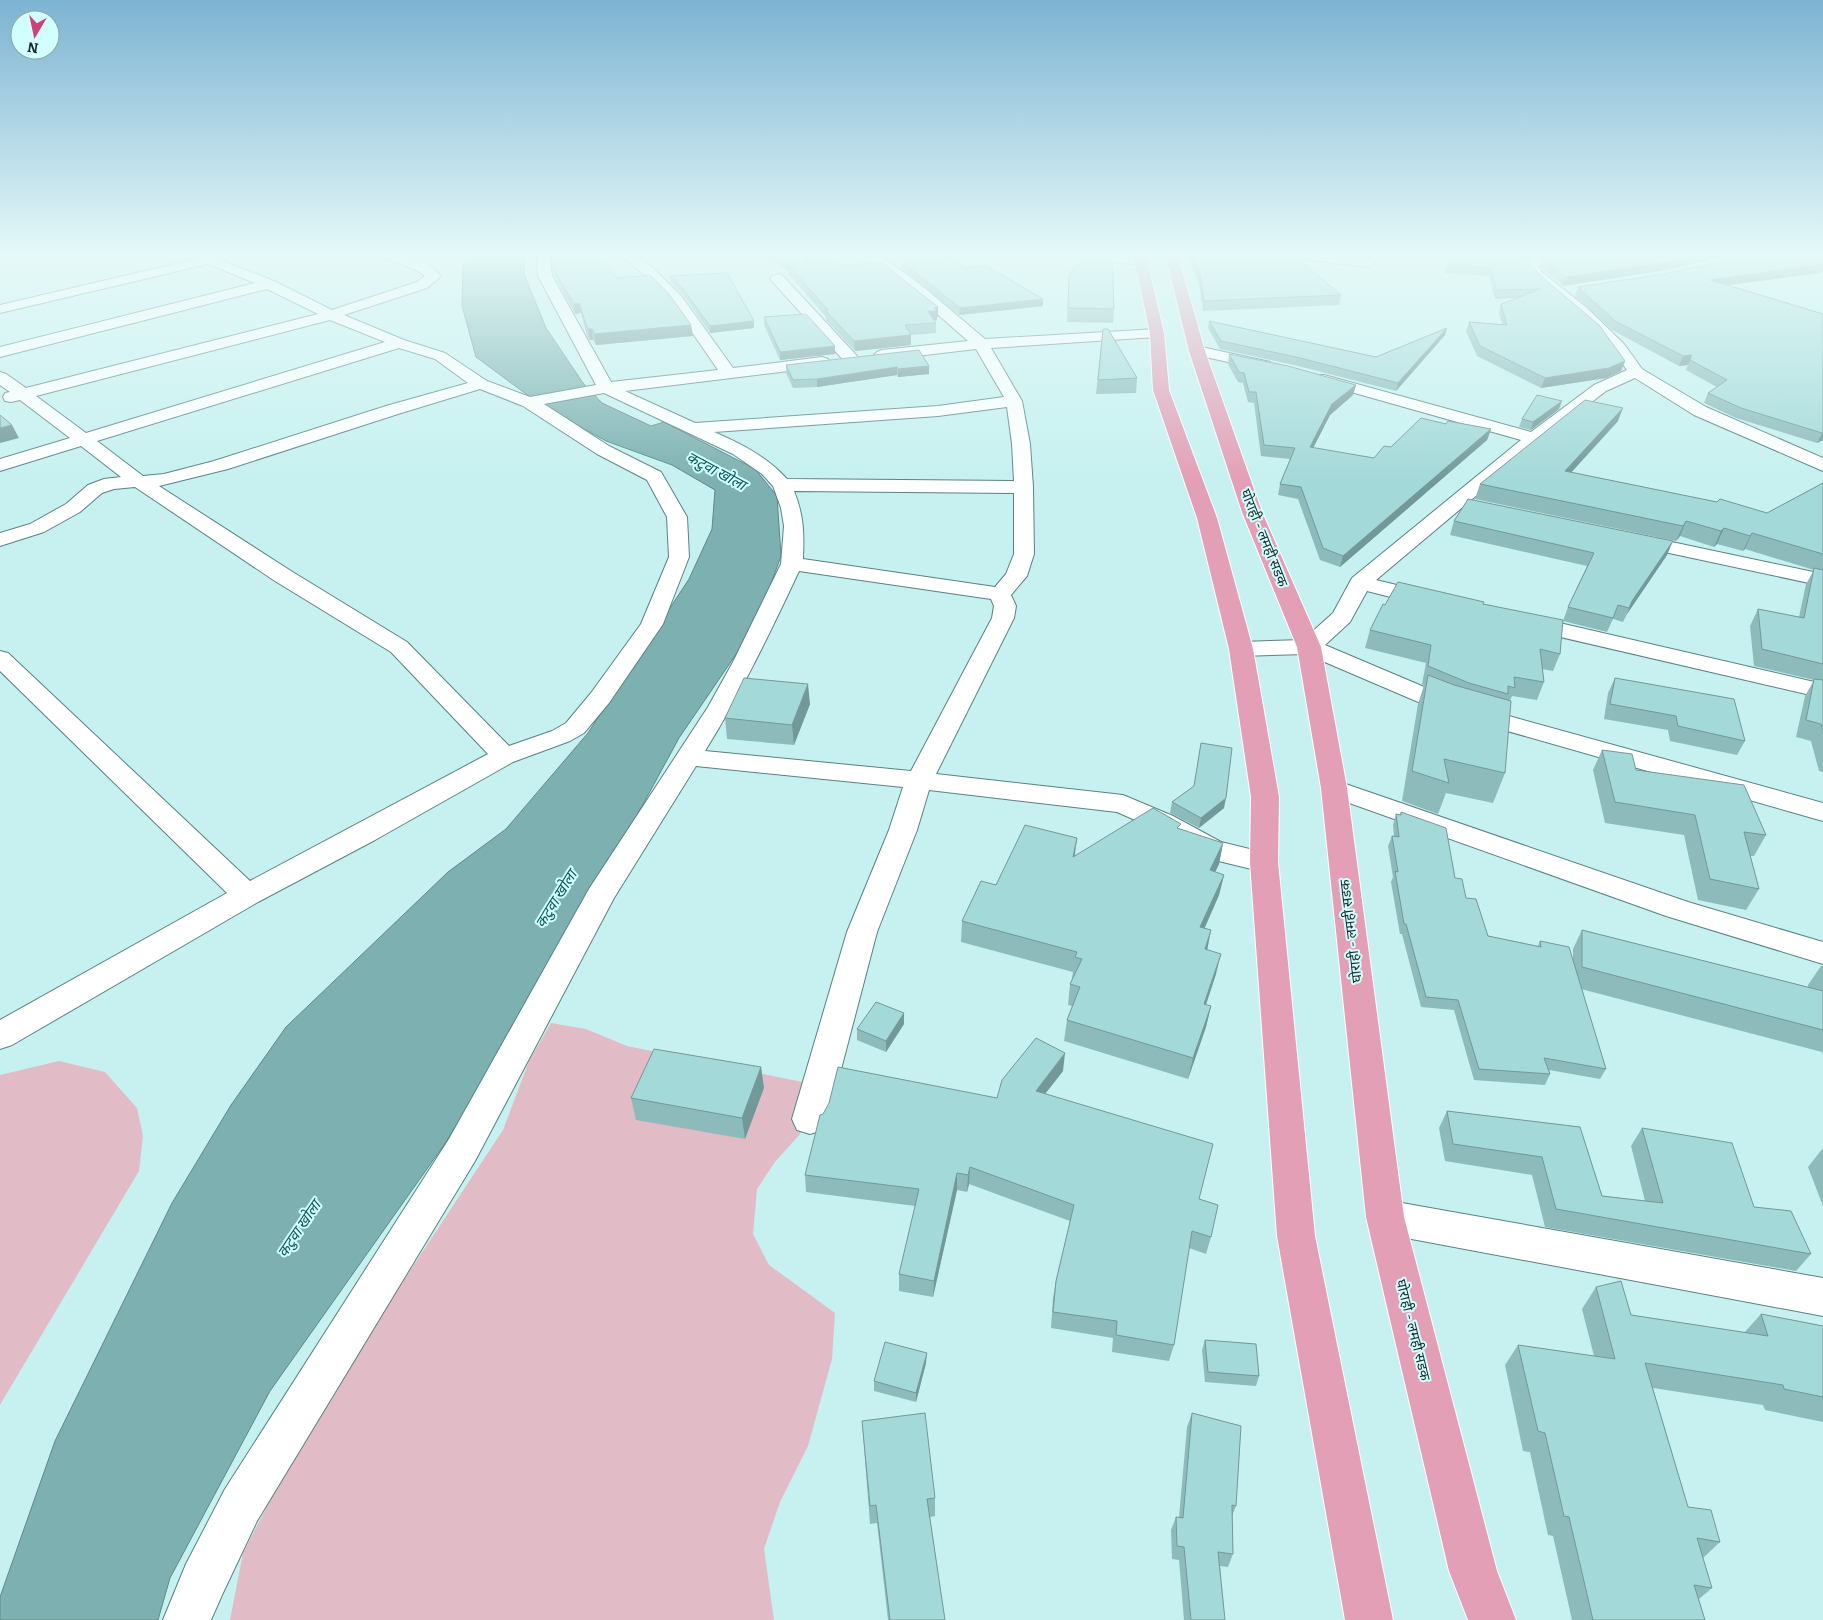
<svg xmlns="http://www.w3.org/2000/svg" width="1823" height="1620" font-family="Bitter,'Noto Sans Devanagari',serif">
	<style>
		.green { fill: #e1bcc6 }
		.water { fill: #7db1b1; stroke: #5f8888 }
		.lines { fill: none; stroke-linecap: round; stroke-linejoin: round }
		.minor-casing { stroke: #5a8282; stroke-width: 2 }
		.major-casing { stroke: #fff; stroke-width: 2 }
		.minor { fill: #fff; fill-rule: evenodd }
		.major { fill: #e39fb6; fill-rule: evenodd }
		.wall { fill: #8dbbbb }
		.shaded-wall { fill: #739898 }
		.building { fill: #a4d9d9; stroke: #739898 }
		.labels { text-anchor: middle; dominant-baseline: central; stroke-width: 4; stroke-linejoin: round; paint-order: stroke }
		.street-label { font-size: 14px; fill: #182828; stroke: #d3fefe }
		.water-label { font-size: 15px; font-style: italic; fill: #0d5959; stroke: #d3fefe }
	</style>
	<rect width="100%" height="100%" fill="#c6f1f0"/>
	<path class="green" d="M551 1023 586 1029 627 1046 817 1085 800 1134 775 1162 757 1189 753 1234 769 1265 835 1313 832 1359 808 1446 780 1502 764 1549 774 1620H230L243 1553 312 1419 503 1130 529 1061Z
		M59 1061 105 1072 137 1108 143 1136 139 1171 0 1405V1075Z"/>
	<path class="water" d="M472 253H525L524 274 546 328 583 383 602 403 651 426 664 422 755 469 777 496 781 556 756 625 679 738 616 854 498 1058 446 1142 270 1391 170 1578 158 1620H0V1597L55 1441 172 1203 231 1105 286 1027 448 872 506 829 588 733 689 579 712 529 715 490 672 465 606 441 541 405 476 357 462 306 463 265Z"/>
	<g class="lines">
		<defs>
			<path id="minor" d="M187 253 220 255V260L274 281 332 310 417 282 425 276 418 271 380 256 379 253C399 253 428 259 441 276L427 288 344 315 404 340 445 353 487 381 530 397 596 385 538 276 537 253H549L552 276 611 382 718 370 672 303 641 272 618 253H632L651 266 682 297 733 368 822 357 828 359 830 362 828 365 822 367 625 391 695 423 938 406 1004 397 976 349 882 360 877 358 874 355 877 352 882 350 968 341 911 291 867 258 866 255 867 253H877L921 285 985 339 1157 329 1162 330 1164 333 1162 336 1157 337 991 348 1022 401 1030 444 1033 487 1034 554 1027 576 1011 595 1016 606 1014 618 936 774 1123 795 1173 816 1221 842 1274 855 1278 862 1274 869 1264 872 1202 857 1153 828 1117 812 929 790 917 830 877 932 828 1119 823 1130 810 1134 797 1130 792 1119 847 932 889 830 903 787 696 766 614 898 475 1161 257 1521 222 1595 211 1620H163L186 1564 225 1489 449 1139 589 889 708 707 733 662 781 564 784 526 781 508 773 486 762 474 733 454 604 393 544 404 609 446 661 472 687 517 689 557 663 624 609 703 584 733 570 741 513 762 375 840 258 902 12 1045 0 1049V1020L227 893 0 671V651L8 653 250 881 488 754 391 652 275 581 135 487 114 489 102 493 80 512 44 532 0 546V533L30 524 66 504 88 485 104 479 121 477 81 446 0 471V459L70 438 20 400 11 402 5 401 3 397 5 393 10 392 0 385V372L6 374 26 388 318 314 267 289 0 357V347L255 283 208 264 0 313V305L196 259 188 256ZM330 320 385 342 86 433 36 396ZM399 348 435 359 468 383 386 406 214 461 164 474 143 476 97 441ZM480 389 523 406 597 454 647 480 667 517 669 557 641 624 591 693 566 723 552 731 509 746 407 642 291 571 159 486 228 469 398 414ZM1007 407 1012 444 1014 481 787 479C767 457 742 444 714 432L938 416ZM794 491 1014 493V554L1006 574 995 587 803 559C804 533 804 516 794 491ZM799 571 991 599 994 606 992 618 911 771 705 751C741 693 770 633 799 571Z
				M1067 253C1081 253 1138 252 1147 261L1140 265 1073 257 1068 256Z
				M1280 253H1315L1368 259 1375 263 1368 267 1286 257 1281 256Z
				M1540 253H1554L1538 267 1542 272 1587 308 1624 344 1642 369 1706 407 1823 458V471L1694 415 1635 378 1606 391 1540 442 1376 580 1438 595 1441 600 1438 605 1430 607 1367 591 1350 622 1325 645 1462 703 1823 803V821L1444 713 1306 654 1241 656 1233 654 1229 649 1233 644 1241 642 1303 640 1333 613 1352 578 1521 440 1312 381 1310 378 1312 375H1324L1531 432 1594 385 1627 370C1613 349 1595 330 1575 313 1558 298 1537 285 1524 266Z
				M777 274 782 275 857 356 859 359 857 362H845L772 281 770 278Z
				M1197 346 1270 362 1272 365 1270 368 1264 370 1192 354 1189 351 1192 348Z
				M1634 534 1823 574V586L1627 544 1624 540 1627 536Z
				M1525 615 1823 684V698L1517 627 1514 622 1517 617Z
				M1334 780 1688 902 1823 942V964L1666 916 1324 794 1321 788 1324 782Z
				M1385 1200 1823 1278V1316L1385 1234 1371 1229 1366 1217 1371 1205Z"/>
			<path id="major" d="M1133 253H1145L1164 333 1169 390 1217 518 1253 649 1279 797 1278 862 1315 1236 1393 1620H1345L1277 1236 1250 862 1251 797 1229 649 1197 518 1153 390 1150 333Z
				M1165 253H1177L1205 351 1262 512 1321 647 1347 788 1404 1217 1497 1571 1516 1620H1468L1449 1571 1366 1217 1321 788 1297 647 1242 512 1189 351Z"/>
		</defs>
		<use href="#minor" class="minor-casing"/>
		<use href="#major" class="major-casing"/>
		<use href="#minor" class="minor"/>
		<use href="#major" class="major"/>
	</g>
	<path class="wall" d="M760 253H810L807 261 839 266 938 307V317H937V320L935 321 936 323V333L911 335V345L855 351 826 320V317L788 273V271Z
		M1186 253H1291L1341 295 1339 305 1203 311 1199 283Z
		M1462 253H1537L1527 261 1543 278 1625 361 1621 371 1606 378 1541 388 1477 356 1466 331 1469 322 1502 324 1499 313 1501 304 1516 298 1495 299 1489 276 1444 273 1446 264Z
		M1550 253H1743L1660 271 1563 286 1541 267 1543 259Z
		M1823 257V271L1818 273 1729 285 1823 314V440L1817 443 1736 418 1704 403 1708 393 1717 387 1686 370 1688 365 1679 366 1612 330 1575 296 1578 287 1664 274Z
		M902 262 965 268 1043 306 959 315 902 269Z
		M552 266 617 278 691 325 693 336 596 345 593 340H590L587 336 581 313 575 314 554 275Z
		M1069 275 1114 309 1113 323 1067 322Z
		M670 276 754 328 710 333 684 296 671 283Z
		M764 317 835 354 780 360 764 325Z
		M1209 321 1376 357 1445 335 1396 391 1294 365 1220 349 1208 328Z
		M1103 329 1137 378 1136 393 1096 394Z
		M919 350 929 374 898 377 897 375 817 387 793 388 786 373V365Z
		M1229 354 1356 385 1353 395 1330 415 1313 448 1374 458 1391 447 1446 424 1491 429 1487 440 1340 567 1320 560 1298 499 1278 495 1280 484 1290 459 1261 456 1254 403 1248 402 1243 383 1238 382 1228 364Z
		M1559 409 1531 430 1519 427 1522 419Z
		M1618 421 1571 472 1767 513 1823 483V772L1819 771 1811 741 1796 737 1805 696 1814 680 1754 666 1750 626 1758 609 1799 617 1806 584 1814 570 1745 549 1743 551 1717 544 1714 547 1680 536 1676 541 1475 499 1480 484Z
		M1454 521 1667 555 1627 614 1623 622 1613 619 1607 632 1563 621 1560 654 1553 671 1542 669 1544 682 1537 700 1512 696 1510 701 1505 773 1493 803 1446 793 1438 814 1402 801 1418 704 1424 685 1422 684 1426 663 1365 648 1370 630 1385 605 1483 604 1563 621 1568 607 1587 566 1450 535Z
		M1615 678 1745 741 1737 755 1670 741 1668 730 1604 719 1608 693Z
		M810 704 794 745 727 739 725 718Z
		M1201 743 1224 808 1199 828 1170 813 1172 802 1194 786Z
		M1602 750 1636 770 1766 835 1754 856H1750L1759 889 1746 910 1698 900 1684 835 1605 823 1593 770Z
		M1401 812 1455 878 1488 936 1538 946 1540 941 1573 961V949L1582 930 1808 987V985L1821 966H1823V1055L1822 1052 1581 989 1606 1069 1600 1079 1549 1070 1550 1074 1545 1085 1474 1080 1454 1010 1421 1007 1402 934H1400L1391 882 1393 877 1388 846 1392 836H1394L1393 825 1396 814 1400 815Z
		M1181 830 1223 843 1219 864 1215 872 1224 875 1219 895 1204 928 1207 950 1216 974 1206 1005 1211 1006 1206 1027 1188 1079 1064 1041 1067 1020 1072 1006 1068 1005 1070 984 1073 978H1072L1073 972 961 942 962 921 1077 838 1075 855Z
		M904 1013V1024L886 1052 857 1040V1029Z
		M761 1067 764 1088 745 1139 636 1120 631 1098Z
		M1063 1071 1045 1094 1199 1199 1211 1237 1206 1254 1189 1248 1174 1345 1169 1361 1112 1352 1113 1338 1051 1328 1053 1298 1056 1281 1070 1221 969 1184 967 1192 957 1190 933 1297 899 1291V1274L915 1206 806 1192 805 1175Z
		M1447 1111 1580 1127 1602 1196 1645 1201 1631 1146 1642 1128 1754 1207 1811 1254 1796 1271 1545 1227 1532 1175 1445 1161 1439 1128Z
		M1823 1148V1206L1808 1167Z
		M1596 1287 1631 1315 1744 1333 1761 1314 1823 1326V1422L1765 1410 1763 1405 1653 1388 1688 1507 1720 1542 1703 1558 1712 1588 1699 1599 1705 1620H1572L1553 1536 1548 1535 1530 1452 1523 1451 1505 1365 1518 1345 1594 1356 1582 1309Z
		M1205 1340 1259 1376 1256 1386 1205 1382 1202 1350Z
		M926 1363 916 1402 874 1391V1381Z
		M1192 1413 1236 1506 1232 1516 1233 1554 1228 1567 1220 1566 1225 1620H1184L1179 1560 1172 1559 1171 1530 1176 1517H1179L1187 1427Z
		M862 1421 935 1498V1516L930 1517 945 1620H888L877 1523 870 1524Z"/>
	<path class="shaded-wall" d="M807 253H810L804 271V262Z
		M1530 253H1537L1523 265 1525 256Z
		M1708 253H1743L1660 271 1563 286 1565 277Z
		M1823 264V271L1818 273 1707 288 1710 280Z
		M1043 299V306L959 315 960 308Z
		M579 303 581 313 575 314 574 304Z
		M938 307V317H937V320L928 321V311L934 308Z
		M754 321V328L710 333V326Z
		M691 325 693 336 596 345 594 334Z
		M1447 328 1445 335 1396 391 1398 383Z
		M588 329H592L593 340H590Z
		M911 335V345L855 351 854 341Z
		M835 346V354L780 360V352Z
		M1692 355 1688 365 1679 366 1683 356Z
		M1625 361 1621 371 1606 378 1541 388 1545 378Z
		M929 366V374L898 377V369Z
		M897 367V375L817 387V379Z
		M1356 385 1353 395 1330 415 1308 458 1310 447 1332 404Z
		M1562 401 1559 409 1531 430 1533 422Z
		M1623 408 1618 421 1559 486 1565 471Z
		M12 425 19 438 0 443V428Z
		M1491 429 1487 440 1340 567 1343 556Z
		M1823 432V440L1817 443 1822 433Z
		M1686 521 1680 536 1676 541 1683 526Z
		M1724 528 1717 544 1714 547 1721 531Z
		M1752 533 1745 549 1743 551 1750 536Z
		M1673 541 1667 555 1627 614 1632 601Z
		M808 684 810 704 794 745 792 725Z
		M1226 798 1224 808 1199 828 1201 818Z
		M1077 838 1074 858 1073 857Z
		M1223 843 1219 864 1206 891 1210 870Z
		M1224 875 1219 895 1196 948 1200 927Z
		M1211 930 1207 951 1205 949Z
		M1221 954 1216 974 1199 1025 1204 1004Z
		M1211 1006 1206 1027 1188 1079 1193 1058Z
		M904 1013V1024L886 1052V1041Z
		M1065 1053 1063 1071 1034 1108 1036 1091Z
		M761 1067 764 1088 745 1139 742 1118Z
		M970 1167 969 1184 967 1192 968 1175Z
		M957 1173V1190L933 1297 934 1281Z
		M927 1353 926 1363 916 1402V1393Z"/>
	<path class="building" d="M550 253H598L617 278 650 275 669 294 691 325 594 334 592 329H588L586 325 579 303 574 304 552 266Z
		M773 253H807L804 262 832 259 839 266 881 262 938 307 934 308 937 311H928L936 323 905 325 911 335 854 341 825 310H828L787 263H789Z
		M1085 253H1112L1114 309 1068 308 1069 275Z
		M1191 253H1291L1341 295 1204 301 1200 274Z
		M1462 253H1530L1525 256V259L1543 278 1599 325 1625 361 1609 368 1545 378 1480 346 1469 322 1507 325 1501 304 1540 289 1497 290 1491 268 1446 264Z
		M1550 253H1708L1663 263 1565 277 1543 259Z
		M1760 253H1804L1823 257V264H1822L1710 280 1823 314V432L1822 433 1741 408 1708 393 1727 380 1690 360 1692 355 1683 356 1615 321 1578 287 1664 274Z
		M950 257 965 268 985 265 1043 299 960 308 902 262Z
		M727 273 754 321 710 326 683 289 670 276Z
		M806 314 835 346 780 352 764 317Z
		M1209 321 1376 357 1447 328 1398 383 1296 357 1221 341Z
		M1103 329H1108L1137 378 1098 380Z
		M919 350 929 366 898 369 897 367 817 379 793 380 786 365Z
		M1229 354 1288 366 1356 385 1332 404 1310 447 1374 458 1384 446 1391 447 1421 418 1446 424 1448 421 1491 429 1343 556 1323 548 1301 487 1280 484 1295 448 1264 445 1256 392H1249L1244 373 1239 372Z
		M1537 395 1562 401 1533 422 1522 419Z
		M1585 400 1623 408 1565 471 1717 502 1720 499 1767 513 1823 483V554L1752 533 1750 536 1724 528 1721 531 1686 521 1683 526 1480 484Z
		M0 415 12 425 0 428Z
		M1468 499 1673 541 1632 601 1629 608 1618 605 1613 618 1568 607 1594 553 1454 521Z
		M1814 568 1823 570V664L1762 649 1758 609 1804 618Z
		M1398 582 1484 602 1483 604 1563 620 1560 654 1540 649 1544 682 1514 677 1515 688 1508 686V694L1469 683 1428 666 1431 645 1370 630 1383 604 1385 605Z
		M1428 675 1454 685 1511 701 1505 773 1444 759 1449 783 1412 771Z
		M744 678 808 684 792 725 725 718Z
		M1615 678 1734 699 1745 741 1678 726 1676 716 1610 704Z
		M1814 679 1823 680V730L1821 724 1806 720Z
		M1201 743 1232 748 1226 798 1201 818 1172 802 1194 786Z
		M1602 750 1632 754 1636 770 1744 785 1766 835 1744 832 1759 889 1710 879 1695 815 1615 802Z
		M1153 808 1181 824 1177 828 1223 843 1210 870 1224 875 1200 927 1211 930 1205 949 1221 954 1204 1004 1211 1006 1193 1058 1067 1020 1080 987 1070 984 1082 959 1075 957 1077 952 962 921 981 881 996 885 1025 825 1077 838 1073 857Z
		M1401 812 1446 828 1455 878 1462 879 1466 898 1476 899 1488 936 1541 947 1540 941 1569 947 1606 1069 1544 1058 1550 1074 1479 1069 1458 1000 1426 997 1406 924H1404L1395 871 1398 872 1392 836 1399 837 1396 814 1401 815Z
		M1582 930 1823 991V1030L1582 967Z
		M876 1002 904 1013 886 1041 857 1029Z
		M1036 1038 1065 1053 1036 1091 1213 1144 1199 1199 1218 1205 1211 1237 1192 1231 1174 1345 1116 1335 1117 1321 1053 1312 1056 1281 1074 1205 970 1167 968 1175 957 1173 934 1281 899 1274 919 1189 805 1175 820 1115 823 1114 829 1103 838 1067 997 1098 1002 1080Z
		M654 1049 761 1067 742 1118 631 1098Z
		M1447 1111 1580 1127 1602 1196 1663 1203 1642 1128 1732 1143 1754 1207 1791 1211 1811 1254 1556 1209 1542 1157 1453 1144Z
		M1621 1281 1631 1315 1768 1336 1761 1314 1823 1326V1397L1784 1389 1783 1385 1645 1363 1688 1507 1711 1510 1720 1542 1697 1538 1712 1588 1694 1585 1705 1620H1593L1569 1517 1564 1516 1545 1433 1538 1431 1518 1345 1615 1359 1596 1287Z
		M1205 1340 1256 1344 1259 1376 1208 1372Z
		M885 1342 927 1353 916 1393 874 1381Z
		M925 1413 935 1498 927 1499 945 1620H890L876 1505 870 1506 862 1421Z
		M1192 1413 1241 1426 1236 1506 1232 1505 1233 1554 1218 1552 1225 1620H1191L1184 1547 1177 1546 1176 1517 1183 1518Z"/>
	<linearGradient id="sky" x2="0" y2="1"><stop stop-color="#7db3d2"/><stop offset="0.53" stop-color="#e5f9f8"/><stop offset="1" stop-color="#e5f9f8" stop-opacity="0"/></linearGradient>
	<rect width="1823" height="480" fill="url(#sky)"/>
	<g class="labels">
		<g class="street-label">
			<text transform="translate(1264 538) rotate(68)">घोराही - लमही सडक</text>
			<text transform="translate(1351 931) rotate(-97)">घोराही - लमही सडक</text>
			<text transform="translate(1413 1330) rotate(76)">घोराही - लमही सडक</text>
		</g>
		<g class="water-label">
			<text transform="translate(716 471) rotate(28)">कटुवा खोला</text>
			<text transform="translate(556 899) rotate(-58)">कटुवा खोला</text>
			<text transform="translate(299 1229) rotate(-56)">कटुवा खोला</text>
		</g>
	</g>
	<g transform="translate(35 35) rotate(189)"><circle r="24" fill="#d3fefe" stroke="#88a8a8"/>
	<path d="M0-4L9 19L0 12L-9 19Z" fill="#cd4278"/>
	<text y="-8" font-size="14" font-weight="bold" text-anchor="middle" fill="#182828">N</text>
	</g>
</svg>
